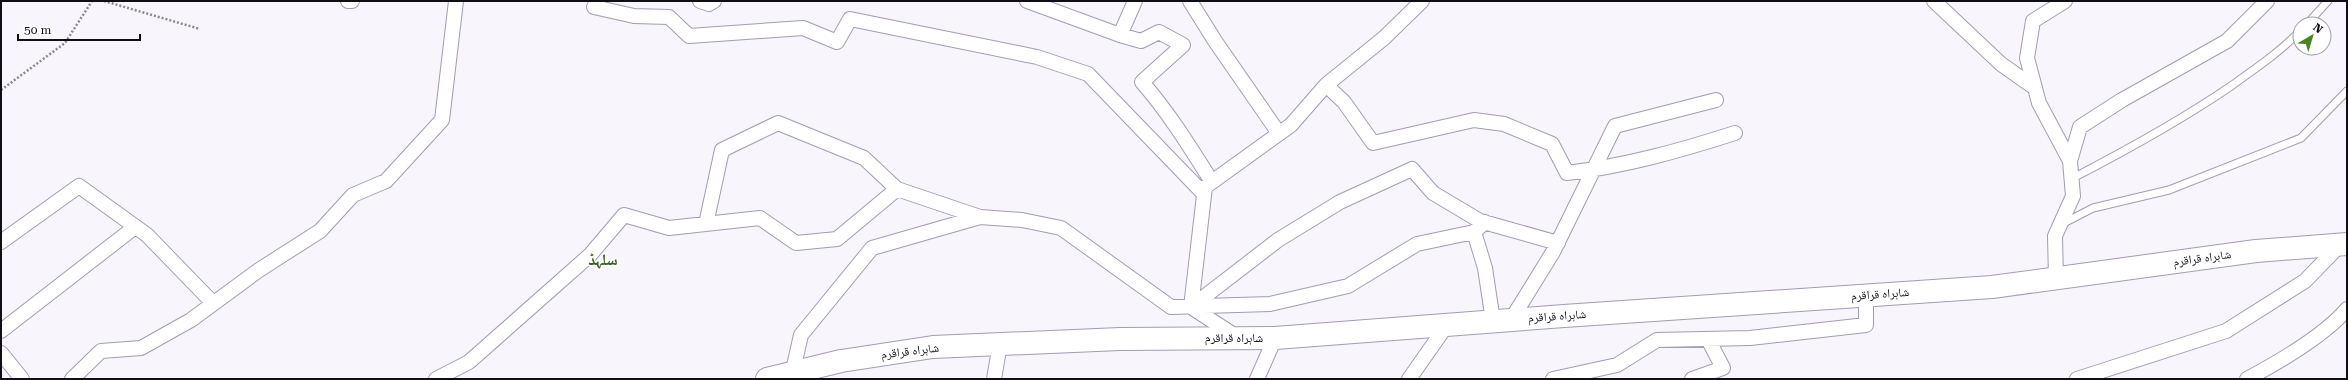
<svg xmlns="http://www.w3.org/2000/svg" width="2348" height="380" font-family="'Roboto Serif','Noto Naskh Arabic',serif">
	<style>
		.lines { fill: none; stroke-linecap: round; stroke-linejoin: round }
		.service-casing { stroke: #a59ab7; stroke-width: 9 }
		.minor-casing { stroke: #a59ab7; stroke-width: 16 }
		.trunk-casing { stroke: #a59ab7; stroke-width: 24 }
		.path { stroke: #8b8890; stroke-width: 2.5; stroke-dasharray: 2 2; stroke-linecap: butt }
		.service { stroke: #fff; stroke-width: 7 }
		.minor { stroke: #fff; stroke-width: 14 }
		.trunk { stroke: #fff; stroke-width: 22 }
		.labels { text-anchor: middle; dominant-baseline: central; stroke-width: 3; stroke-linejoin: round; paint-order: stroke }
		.street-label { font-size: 12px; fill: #110d17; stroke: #fff }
		.district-label { font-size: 16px; font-weight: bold; fill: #3b6124; stroke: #fff }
	</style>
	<rect width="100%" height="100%" fill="#f8f5fc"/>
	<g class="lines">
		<defs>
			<path id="service" d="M2307 24 2328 1
				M2071 179C2127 150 2182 120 2234 84 2257 67 2280 52 2300 31
				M2062 224 2093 208 2169 190 2301 138 2347 91"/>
			<path id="minor" d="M348 1H352
				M700 1 709 4 714 1
				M1027 1 1120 35
				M1135 1 1120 35 1141 41 1159 32 1183 45 1142 82C1169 113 1190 147 1212 182
				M1190 1 1215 41 1278 132
				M1934 1 2001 64 2035 88
				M594 7 634 16 669 17 689 36 803 28 837 42 850 19 1037 57 1088 74 1204 194
				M1326 85 1344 102 1373 143 1474 120 1504 124 1552 144 1567 173C1625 166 1679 151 1735 133
				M2070 161 2080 127 2122 100 2227 41 2267 1
				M706 224 722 150 778 123 864 158 897 189
				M1474 232 1485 268 1493 321
				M1 242 79 186 147 235 213 303
				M2056 278 2055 236 2073 196 2070 161 2039 103 2027 58 2033 21 2065 1
				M1191 307 1278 240 1340 202 1412 169 1433 193 1480 221 1558 243
				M1511 320 1553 252 1615 126 1716 100
				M1 331 135 227
				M1237 337 1191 307 1205 187 1291 125 1326 85 1384 38 1422 1
				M1 353 22 379
				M72 379 101 351 141 348 191 320 259 270 320 231 353 195 386 181 442 120 456 1
				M436 379 469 362 590 255 624 215 669 228 760 218 796 243 837 239 897 189 980 217 1022 220 1061 228 1171 307 1270 304 1348 286 1417 244 1474 232 1485 222
				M791 379 801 335 872 248 980 217
				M994 379 1000 344
				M1257 379 1275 338
				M1409 379 1447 325
				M1553 379 1617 365 1657 340 1750 338 1866 325V295
				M1692 379 1723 368 1708 339
				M2077 379 2226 331 2305 281 2340 245
				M2247 379C2277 363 2325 335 2347 309"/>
			<path id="trunk" d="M767 379 841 361 933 347 1120 339 1275 338 1564 316 1992 287 2256 251 2347 244"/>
		</defs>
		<use href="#service" class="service-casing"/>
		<use href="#minor" class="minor-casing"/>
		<use href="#trunk" class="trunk-casing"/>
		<path class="path" d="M104 1 200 29
			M1 90 65 43 92 1"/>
		<use href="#service" class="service"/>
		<use href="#minor" class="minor"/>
		<use href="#trunk" class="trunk"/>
	</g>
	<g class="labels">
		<g class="street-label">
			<text transform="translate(2202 258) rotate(-8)">شاہراہ قراقرم</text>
			<text transform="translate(1880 294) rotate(-4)">شاہراہ قراقرم</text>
			<text transform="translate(1557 316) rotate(-4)">شاہراہ قراقرم</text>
			<text x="1234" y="338">شاہراہ قراقرم</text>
			<text transform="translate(910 351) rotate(-7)">شاہراہ قراقرم</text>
		</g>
		<g class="district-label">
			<text x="603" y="259">سلہڈ</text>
		</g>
	</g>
	<rect width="2348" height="380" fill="none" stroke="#110d17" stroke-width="4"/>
	<g transform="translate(2312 36) rotate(38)"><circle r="19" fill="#ffffff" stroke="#a09ea2"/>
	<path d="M0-3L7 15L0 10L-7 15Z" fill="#4a8420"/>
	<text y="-6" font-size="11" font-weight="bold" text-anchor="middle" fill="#110d17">N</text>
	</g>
	<path d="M18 34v6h122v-6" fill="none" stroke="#110d17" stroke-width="2"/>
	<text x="24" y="34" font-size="12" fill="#110d17" stroke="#ffffff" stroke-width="3" paint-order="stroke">50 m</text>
</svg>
